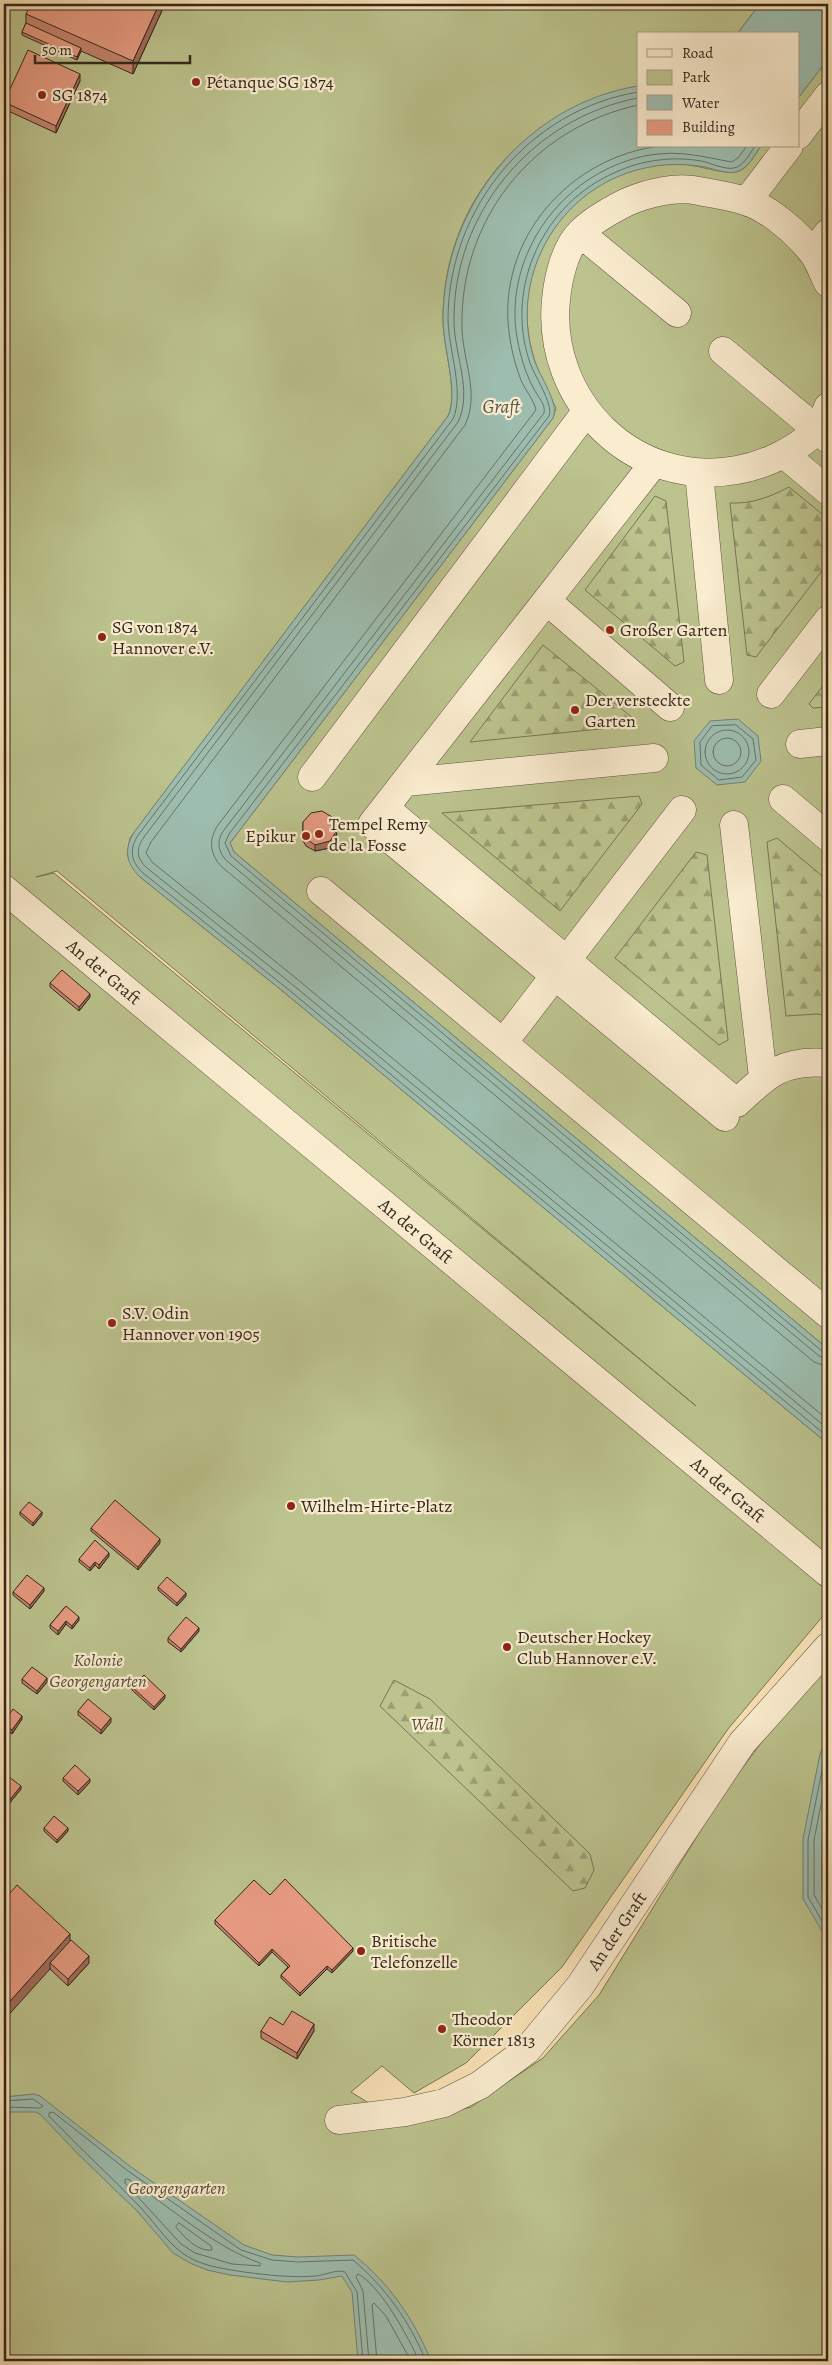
<svg xmlns="http://www.w3.org/2000/svg" width="832" height="2365" font-family="Alegreya,serif">
	<style>
		.green { fill: #bcc38e; stroke: #777655; fill-rule: evenodd }
		.forest { fill: url(#forest-firs); stroke: #777655 }
		.water { fill: #9dbdaf; stroke: #728174 }
		.lines { fill: none; stroke-linecap: round; stroke-linejoin: round }
		.shore { stroke: #687266; stroke-width: 1 }
		.minor-casing { stroke: #645642; stroke-width: 29 }
		.minor { stroke: #faeccf; stroke-width: 28 }
		.wall { fill: #c78570; stroke: #32281c }
		.shaded-wall { fill: #a26c5b; stroke: #32281c }
		.building { fill: #e79b82; stroke: #32281c }
		.poi-dot { fill: #8f2418; stroke: #faeccf; stroke-width: 2 }
		.labels { text-anchor: middle; dominant-baseline: central; stroke-width: 4.5; stroke-linejoin: round; paint-order: stroke }
		.poi-label { font-size: 18px; fill: #32281c; stroke: #faeccf; text-anchor: start }
		.street-label { font-size: 18px; fill: #32281c; stroke: #faeccf }
		.park-label { font-size: 18px; font-style: italic; fill: #544f38; stroke: #faeccf }
		.water-label { font-size: 19px; font-style: italic; fill: #525548; stroke: #faeccf }
	</style>
	<defs>
		<pattern id="forest-firs" width="22" height="20" patternUnits="userSpaceOnUse" patternTransform="scale(1.25)"><rect width="22" height="20" fill="#bcc38e"/><path d="M5 1l3.5 6h-7zM16 11l3.5 6h-7z" fill="#999e73"/></pattern>
	</defs>
	<rect width="100%" height="100%" fill="#f8e1b5"/>
	<filter id="stains"><feTurbulence type="fractalNoise" baseFrequency=".004" numOctaves="4"/><feColorMatrix values="0 0 0 0 .2 0 0 0 0 .09 0 0 0 0 .02 0 0 0 .5 -.17"/></filter>
	<radialGradient id="worn" r=".72"><stop offset=".6" stop-color="#630" stop-opacity="0"/><stop offset="1" stop-color="#630" stop-opacity=".3"/></radialGradient>
	<path class="green" d="M7 4H760L737 34H638V86C525 109 443 202 443 319 443 348 459 393 448 416L130 838 127 855 140 877 285 993 828 1444V1568L4 873V11ZM57 871 696 1406 54 873 36 877Z
		M828 59V1349L234 852 230 843 553 418 556 408C543 383 531 359 528 330 519 258 568 187 638 169 652 165 668 163 683 164 697 165 729 176 739 171 749 167 755 154 761 146H798V98Z
		M4 900 828 1591V1610L728 1729 562 1967 466 2063 414 2093 382 2066 351 2092 403 2124 471 2107 543 2058 599 1995 725 1791 783 1714 828 1663V2361H4Z"/>
	<path class="forest" d="M789 487 828 519V563L756 657 747 655 730 503C752 504 770 497 789 487Z
		M655 496 666 501 684 662 675 666 585 590Z
		M543 645 634 719 630 726 470 742Z
		M828 679V707L813 708 809 704Z
		M639 796 642 804 560 911 442 813Z
		M777 838 828 881V1016L817 1014 786 1016 767 842Z
		M696 852 707 855 728 1040 719 1045 615 958Z
		M394 1680 430 1699 590 1854 594 1870 585 1888 573 1891 380 1706Z"/>
	<path class="water" d="M760 4H828V59L798 98V34H737Z
		M638 86V146H761C755 154 749 167 739 171 727 176 711 167 698 166 671 162 642 166 617 177 548 207 511 287 534 359 539 376 560 403 553 418L230 843 234 852 828 1349V1444L285 993 140 877C125 863 124 847 135 831L448 416C459 393 443 348 443 319 443 207 526 104 638 86Z
		M738 719 758 736 761 761 745 782 717 785 696 768 694 741 710 721Z
		M828 1735V1941L803 1899V1839L820 1754Z
		M34 2094 40 2096 131 2167 244 2245 272 2255 298 2257 354 2255C389 2283 414 2319 431 2361H358L352 2292 342 2276 319 2280 287 2282 230 2275 207 2270 190 2263 173 2253 138 2212 77 2153 41 2115 36 2112H4V2097Z"/>
	<g class="lines">
		<path class="shore" d="M638 92C529 110 449 208 448 318 448 349 465 392 453 419L139 834C129 848 130 861 143 873L289 990 828 1437
			M638 98C532 118 453 213 454 321 454 354 473 391 458 422L144 837C136 849 136 858 147 868L293 985 828 1429
			M638 105C532 128 459 220 462 329 463 361 480 394 465 425L151 842 146 853 152 862 297 979 828 1420
			M661 146C570 156 497 239 509 332 511 348 515 365 521 380 525 390 534 400 536 410L218 825C208 840 210 855 222 867L814 1362 828 1367
			M747 146 738 158 732 162C703 157 681 150 650 155 568 169 506 248 516 331 519 351 524 371 534 389 537 396 546 404 544 413L224 830C216 841 218 852 227 861L819 1356 828 1359
			M755 146C750 153 744 166 734 168 725 170 711 163 701 161 673 156 642 160 616 172 544 203 505 285 529 360 533 374 554 404 549 416L229 834 225 843 231 856 823 1352 828 1353
			M736 725 753 739 756 760 742 777 719 780 701 765 700 742 712 726Z
			M705 752a22 22 0 1 1 44 0a22 22 0 1 1-44 0Z
			M713 752a14 14 0 1 1 28 0a14 14 0 1 1-28 0Z
			M828 1747 825 1756 808 1840V1897L828 1931
			M828 1770 814 1840V1895L828 1919
			M828 1809 822 1841V1893L828 1905
			M4 2101 33 2099 43 2106 40 2108 4 2107
			M128 2179C169 2206 214 2247 260 2263V2266L232 2264 195 2253 181 2244 125 2183V2180Z
			M179 2223 211 2246 212 2250C198 2252 184 2237 176 2227Z
			M363 2361 357 2292 345 2272C337 2269 325 2275 316 2276 291 2278 268 2275 244 2272 226 2269 208 2267 192 2259 170 2248 157 2225 141 2208 111 2176 79 2148 49 2116V2113L53 2112 128 2171 241 2250 272 2260 298 2262 353 2260C385 2287 410 2322 426 2361
			M369 2361 363 2291 356 2277 358 2274C380 2285 409 2338 419 2361
			M377 2361 372 2305 374 2303 386 2316 411 2361"/>
		<defs>
			<path id="minor" d="M798 135 828 96
				M747 201 789 146
				M580 233 677 313
				M813 253 828 233
				M828 283C823 273 819 261 812 252 797 233 769 208 745 201 730 196 714 194 699 191 676 186 648 193 627 202 611 210 594 219 581 232 565 247 558 278 556 300 546 401 634 489 737 470 765 465 795 451 816 431 822 425 825 414 828 407
				M723 351 828 439
				M784 454 828 491
				M654 463 372 824 725 1117
				M699 473 719 680
				M547 601 670 707
				M771 694 828 620
				M800 744 828 741
				M312 777 586 412
				M406 782 654 758
				M783 799 828 837
				M385 808 737 1103C767 1074 784 1059 828 1063
				M734 825 763 1077
				M4 889 828 1573
				M321 891 828 1314
				M503 1043 682 810
				M339 2120 405 2112 444 2103 480 2085 527 2050 580 1986 742 1743 828 1647"/>
		</defs>
		<use href="#minor" class="minor-casing"/>
		<use href="#minor" class="minor"/>
	</g>
	<path class="wall" d="M165 4 133 74 81 51 77 60 22 35V32L26 23V14Z
		M80 81 56 133 4 109V102Z
		M303 822 337 833 336 839 330 848 315 851 306 846 303 841Z
		M50 983 90 997 79 1011 50 987Z
		M20 1512 42 1515 33 1526 20 1515Z
		M91 1528 160 1543 138 1570 91 1531Z
		M109 1556 99 1569 95 1565 90 1571 79 1562V1559Z
		M158 1587 186 1596 177 1606 158 1590Z
		M44 1591 30 1609 13 1595V1592Z
		M66 1606 79 1620 72 1629 66 1624 58 1635 50 1628V1625Z
		M199 1631 181 1652 168 1642V1638Z
		M22 1679 47 1682 37 1694 22 1683Z
		M132 1687 165 1698 154 1710 132 1690Z
		M78 1711 111 1722 101 1734 78 1715Z
		M22 1719 12 1734 4 1728V1722Z
		M63 1778 90 1782 78 1795 63 1781Z
		M4 1784 21 1789 8 1805 4 1802Z
		M44 1828 68 1831 57 1843 44 1831Z
		M270 1895 353 1951 332 1973 327 1969 300 1996 281 1978V1975L288 1967 272 1952 259 1966 215 1924V1920Z
		M4 1900 70 1940 89 1963 68 1986 50 1969Z
		M283 2025 314 2031 297 2059 261 2038V2031Z"/>
	<path class="shaded-wall" d="M159 4H165L133 74V61Z
		M81 48V51L77 60V57Z
		M80 74V81L56 133V126Z
		M337 827 336 839 330 848 315 851V845Z
		M90 994V997L79 1011V1007Z
		M42 1512V1515L33 1526V1523Z
		M160 1539V1543L138 1570V1567Z
		M109 1553V1556L99 1569V1565Z
		M95 1562V1565L90 1571V1568Z
		M44 1588V1591L30 1609V1605Z
		M186 1593V1596L177 1606V1603Z
		M79 1617V1620L72 1629V1626Z
		M66 1621V1624L58 1635V1631Z
		M199 1628V1631L181 1652V1649Z
		M47 1678V1682L37 1694V1691Z
		M165 1695V1698L154 1710V1707Z
		M22 1716V1719L12 1734V1730Z
		M111 1718V1722L101 1734V1730Z
		M90 1779V1782L78 1795V1791Z
		M21 1786V1789L8 1805V1802Z
		M68 1828V1831L57 1843V1840Z
		M70 1934V1946L50 1963V1969L4 2020V2008Z
		M353 1948V1951L332 1973V1970Z
		M272 1949V1952L259 1966V1963Z
		M89 1956V1963L68 1986V1979Z
		M327 1966V1969L300 1996V1993Z
		M314 2024V2031L297 2059V2053Z"/>
	<path class="building" d="M31 4H159L133 61 26 14Z
		M26 23 81 48 77 57 22 32Z
		M28 50 80 74 56 126 4 102Z
		M322 811 332 817 337 827 336 832 330 841 315 845 306 839 303 834V822L311 813Z
		M62 970 90 994 79 1007 50 983Z
		M115 1500 160 1539 138 1567 91 1528Z
		M29 1502 42 1512 33 1523 20 1512Z
		M95 1540 109 1553 99 1565 95 1562 90 1568 79 1559Z
		M27 1575 44 1588 30 1605 13 1592Z
		M167 1577 186 1593 177 1603 158 1587Z
		M66 1606 79 1617 72 1626 66 1621 58 1631 50 1625Z
		M186 1617 199 1628 181 1649 168 1638Z
		M32 1667 47 1678 37 1691 22 1679Z
		M144 1675 165 1695 154 1707 132 1687Z
		M88 1699 111 1718 101 1730 78 1711Z
		M13 1709 22 1716 12 1730 4 1725V1722Z
		M75 1765 90 1779 78 1791 63 1778Z
		M9 1777 21 1786 8 1802 4 1799V1784Z
		M54 1816 68 1828 57 1840 44 1828Z
		M285 1879 353 1948 332 1970 327 1966 300 1993 281 1975 290 1966 272 1949 259 1963 215 1920 254 1880 270 1895Z
		M17 1885 70 1934 4 2008V1900Z
		M71 1940 89 1956 68 1979 50 1963Z
		M292 2011 314 2024 297 2053 261 2031 270 2017 283 2025Z"/>
	<g class="poi-dot">
		<circle cx="196" cy="82" r="5"/>
		<circle cx="42" cy="95" r="5"/>
		<circle cx="610" cy="630" r="5"/>
		<circle cx="102" cy="637" r="5"/>
		<circle cx="575" cy="710" r="5"/>
		<circle cx="319" cy="834" r="5"/>
		<circle cx="306" cy="836" r="5"/>
		<circle cx="112" cy="1323" r="5"/>
		<circle cx="291" cy="1506" r="5"/>
		<circle cx="507" cy="1647" r="5"/>
		<circle cx="361" cy="1951" r="5"/>
		<circle cx="442" cy="2029" r="5"/>
	</g>
	<g class="labels">
		<g class="poi-label">
			<text x="206" y="82">Pétanque SG 1874</text>
			<text x="52" y="95">SG 1874</text>
			<text x="112" y="627">SG von 1874<tspan x="112" dy="21">Hannover e.V.</tspan></text>
			<text x="620" y="630">Großer Garten</text>
			<text x="585" y="700">Der versteckte<tspan x="585" dy="21">Garten</tspan></text>
			<text x="329" y="824">Tempel Remy<tspan x="329" dy="21">de la Fosse</tspan></text>
			<text x="296" y="836" text-anchor="end">Epikur</text>
			<text x="122" y="1313">S.V. Odin<tspan x="122" dy="21">Hannover von 1905</tspan></text>
			<text x="301" y="1506">Wilhelm-Hirte-Platz</text>
			<text x="517" y="1637">Deutscher Hockey<tspan x="517" dy="21">Club Hannover e.V.</tspan></text>
			<text x="371" y="1941">Britische<tspan x="371" dy="21">Telefonzelle</tspan></text>
			<text x="452" y="2019">Theodor<tspan x="452" dy="21">Körner 1813</tspan></text>
		</g>
		<g class="street-label">
			<text transform="translate(104 972) rotate(40)">An der Graft</text>
			<text transform="translate(416 1231) rotate(40)">An der Graft</text>
			<text transform="translate(728 1490) rotate(40)">An der Graft</text>
			<text transform="translate(617 1931) rotate(-56)">An der Graft</text>
		</g>
		<g class="park-label">
			<text x="98" y="1660">Kolonie<tspan x="98" dy="21">Georgengarten</tspan></text>
			<text x="427" y="1724">Wall</text>
			<text x="177" y="2188">Georgengarten</text>
		</g>
		<g class="water-label">
			<text x="501" y="407">Graft</text>
		</g>
	</g>
	<rect width="832" height="2365" fill="none" stroke="#f8e1b5" stroke-width="20"/>
	<rect x="5" y="5" width="822" height="2355" fill="none" stroke="#32281c" stroke-width="2.5"/>
	<rect x="10" y="10" width="812" height="2345" fill="none" stroke="#32281c"/>
	<rect x="637" y="32" width="162" height="115" fill="#faeccf" stroke="#aa9e87"/>
	<rect x="647" y="49" width="25" height="8" fill="#faeccf" stroke="#aa9e87"/>
	<text x="682" y="58" font-size="15" fill="#32281c">Road</text>
	<rect x="647" y="70" width="25" height="15" fill="#bcc38e" stroke="#aa9e87"/>
	<text x="682" y="82" font-size="15" fill="#32281c">Park</text>
	<rect x="647" y="95" width="25" height="15" fill="#9dbdaf" stroke="#aa9e87"/>
	<text x="682" y="108" font-size="15" fill="#32281c">Water</text>
	<rect x="647" y="120" width="25" height="15" fill="#e79b82" stroke="#aa9e87"/>
	<text x="682" y="132" font-size="15" fill="#32281c">Building</text>
	<path d="M35 55v8h155v-8" fill="none" stroke="#32281c" stroke-width="2.5"/>
	<text x="42" y="55" font-size="15" fill="#32281c" stroke="#faeccf" stroke-width="4" paint-order="stroke">50 m</text>
	<rect width="100%" height="100%" filter="url(#stains)"/>
	<rect width="100%" height="100%" fill="url(#worn)"/>
</svg>
